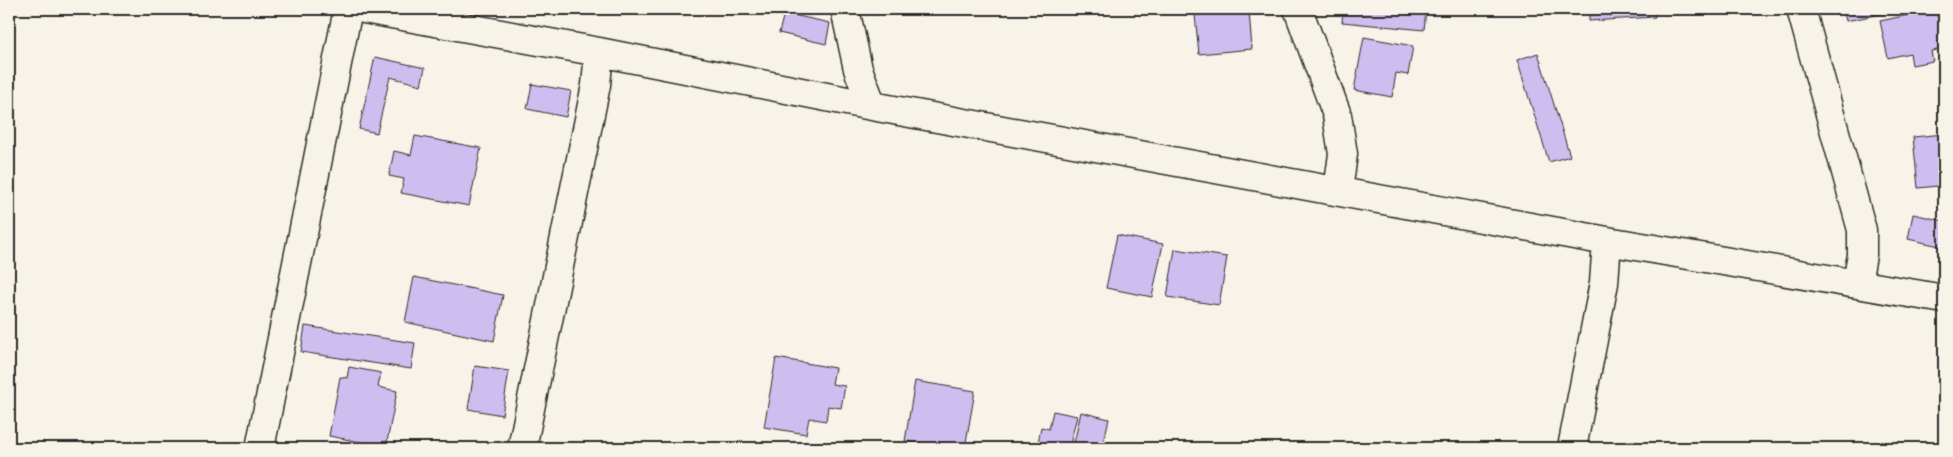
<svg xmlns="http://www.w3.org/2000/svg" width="1953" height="457" font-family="'Comic Neue',sans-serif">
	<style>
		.building { fill: #cdbeef; stroke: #2b2b2b }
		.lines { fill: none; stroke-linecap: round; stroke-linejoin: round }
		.minor-casing { stroke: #2b2b2b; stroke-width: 31 }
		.minor { stroke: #f7f3e8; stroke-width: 28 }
	</style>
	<rect width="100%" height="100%" fill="#f7f3e8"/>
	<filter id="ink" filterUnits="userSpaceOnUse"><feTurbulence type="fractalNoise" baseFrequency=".02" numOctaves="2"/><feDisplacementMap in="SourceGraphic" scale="10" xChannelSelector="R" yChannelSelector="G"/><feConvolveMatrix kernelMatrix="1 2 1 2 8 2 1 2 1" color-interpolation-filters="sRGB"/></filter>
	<g filter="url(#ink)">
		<path class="building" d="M1343 9H1426L1424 30 1342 22Z
			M1589 9H1654L1655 17 1589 21Z
			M1843 9H1906L1846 21Z
			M1937 9 1944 49 1931 51 1933 61 1912 65 1910 53 1888 58 1880 21Z
			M1249 11 1252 49 1199 54 1195 15Z
			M784 13 830 23 826 44 779 33Z
			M1364 37 1413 46 1408 75 1396 73 1392 97 1354 90Z
			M1538 53 1570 156 1549 162 1517 60Z
			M375 57 425 68 421 85 390 77 377 133 359 129Z
			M532 84 571 91 566 117 527 109Z
			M1944 134V197L1939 198 1938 186 1918 188 1913 137Z
			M415 136 481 148 469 206 401 193 404 179 389 176 394 151 411 155Z
			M1913 214 1944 221V247L1908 239Z
			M1117 235 1163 244 1152 297 1106 288Z
			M1175 249 1227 257 1219 305 1167 297Z
			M414 277 503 295 494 341 405 322Z
			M305 326 415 343 411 369 301 352Z
			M776 358 835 368 832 384 845 386 841 408 828 406 826 421 809 418 806 434 764 427Z
			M475 366 509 371 502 415 468 409Z
			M349 367 381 373 378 387 397 391 386 447 329 436 340 377 347 378Z
			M915 381 975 391 965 448H949L905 441Z
			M1053 411 1077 416 1069 448H1037L1041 427 1049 429Z
			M1081 412 1109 419 1102 448 1074 443Z
			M715 443 744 448H714Z"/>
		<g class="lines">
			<defs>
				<path id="minor" d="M364 9 599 52 872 106 1607 241 1944 299
					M845 9 858 69 872 106
					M1298 9 1337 115 1343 154 1338 191
					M1801 9 1862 230V255L1857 283
					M260 448 348 9
					M522 448 596 85 599 52
					M1572 448 1604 283 1607 241"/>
			</defs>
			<use href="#minor" class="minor-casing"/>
			<use href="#minor" class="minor"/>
		</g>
	</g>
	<rect width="1953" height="457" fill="none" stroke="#f7f3e8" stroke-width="30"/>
	<rect x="15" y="15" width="1923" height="427" fill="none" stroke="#2b2b2b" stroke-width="2" filter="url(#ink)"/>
</svg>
